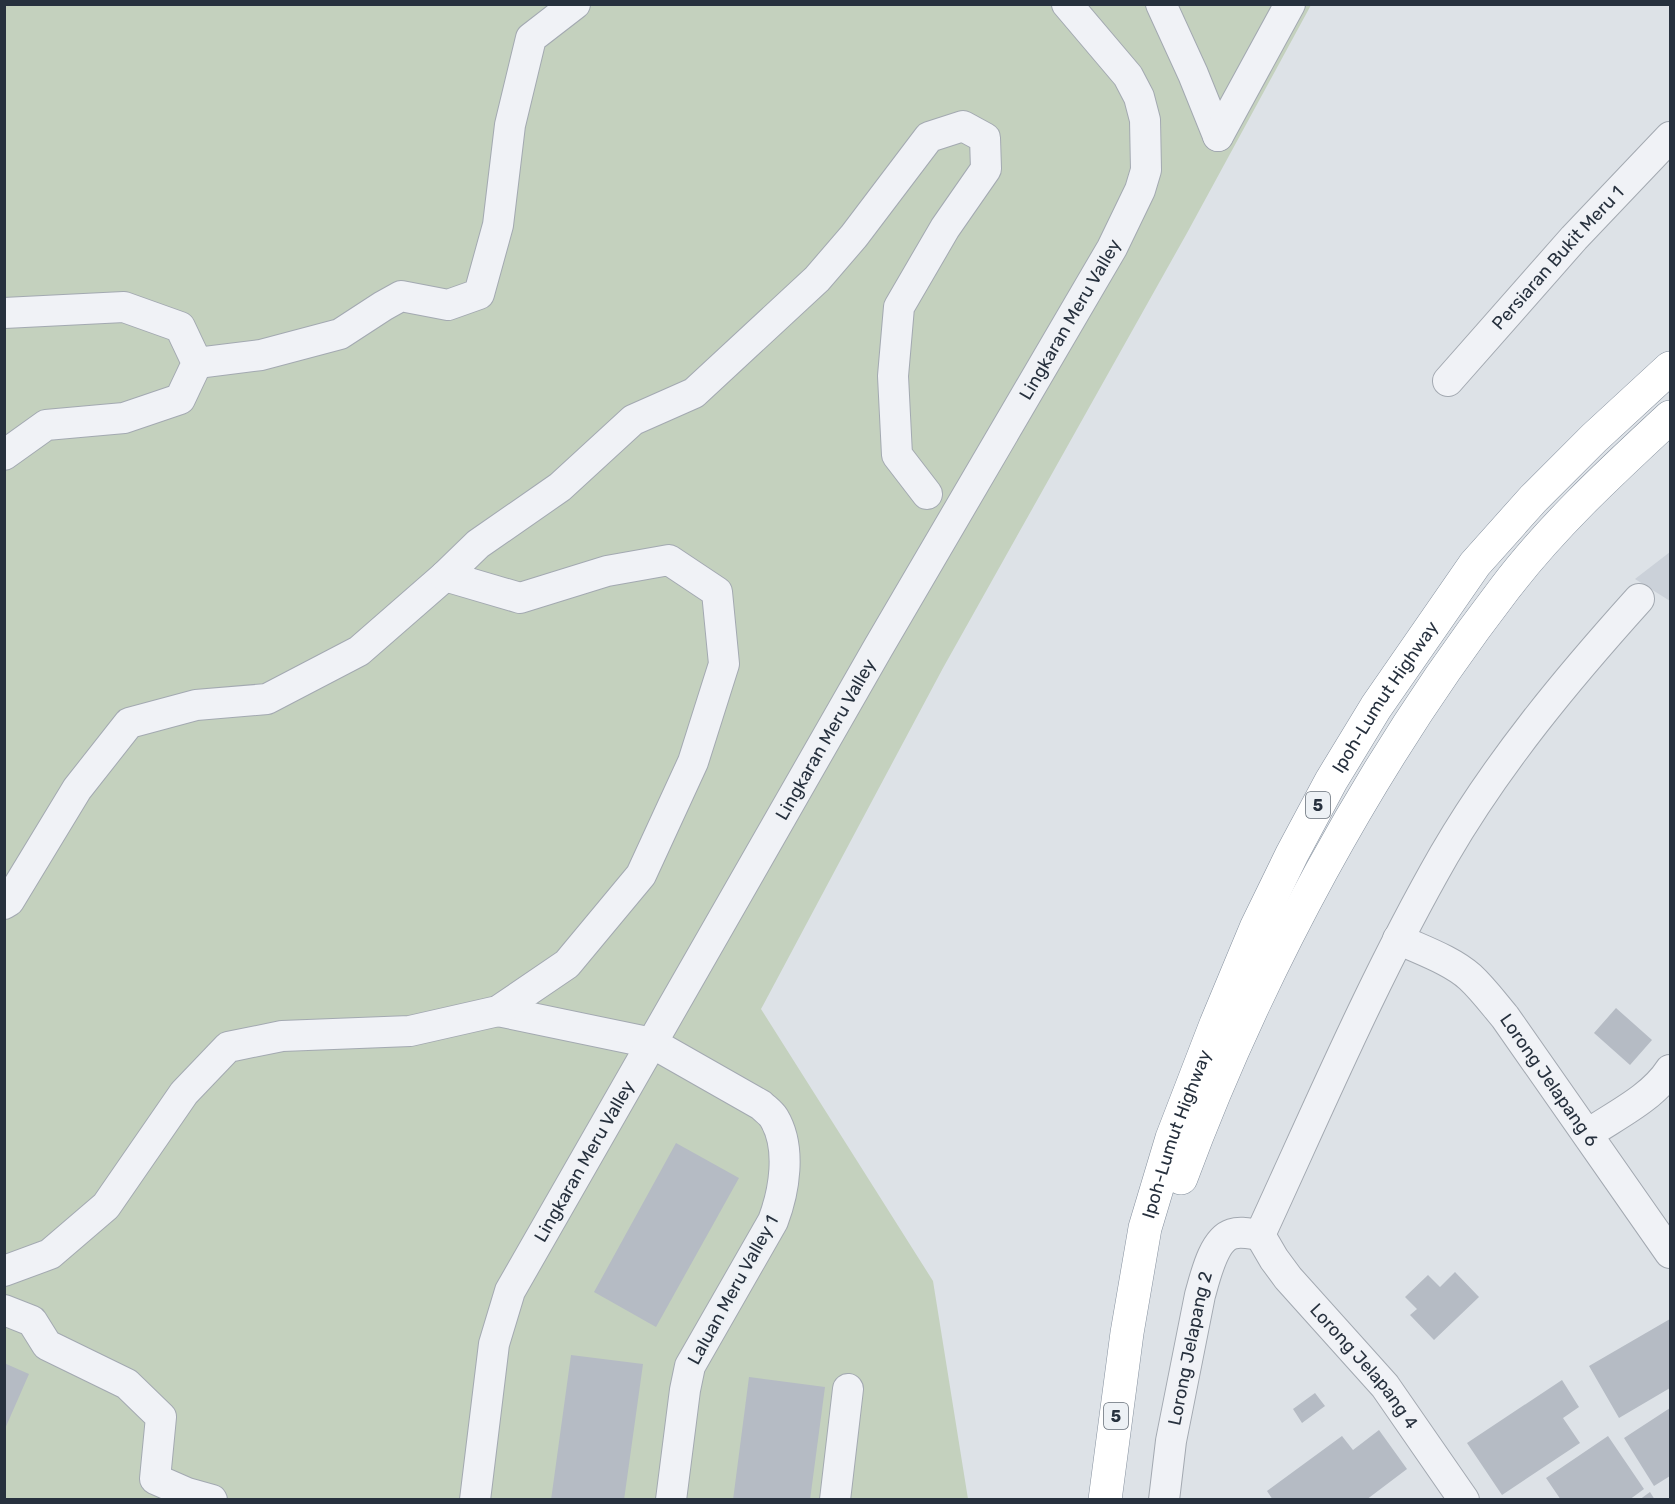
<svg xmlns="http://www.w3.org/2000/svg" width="1675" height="1504" font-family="Rubik,sans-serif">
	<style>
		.built { fill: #cbd1d9 }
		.green { fill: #c4d1be }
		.building { fill: #b5bbc4 }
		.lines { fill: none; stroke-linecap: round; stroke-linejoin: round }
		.minor-casing { stroke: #a3a9b1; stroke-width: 32 }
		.highway-casing { stroke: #85909e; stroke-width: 34 }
		.minor { stroke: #f0f2f6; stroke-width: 30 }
		.highway { stroke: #fff; stroke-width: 33 }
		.labels { text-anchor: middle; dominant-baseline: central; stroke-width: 5; stroke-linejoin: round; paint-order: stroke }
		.shield { fill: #edf1f5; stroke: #626b75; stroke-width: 1.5 }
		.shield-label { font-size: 16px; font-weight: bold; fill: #27313e }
		.street-label { font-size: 18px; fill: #27313e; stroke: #edf1f5 }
	</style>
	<rect width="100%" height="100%" fill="#dde2e7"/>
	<path class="built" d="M1670 552V601L1635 579Z"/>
	<path class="green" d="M5 5H1311L1187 233 943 668 761 1009 933 1281 968 1499H5Z"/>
	<path class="building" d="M1616 1008 1652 1040 1630 1065 1594 1033Z
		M676 1143 739 1178 656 1327 594 1292Z
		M1455 1272 1479 1297 1434 1340 1410 1315 1417 1309 1405 1297 1428 1275 1440 1287Z
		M1670 1319V1388L1619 1418 1589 1366Z
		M571 1355 643 1364 624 1500H551Z
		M4 1363 29 1374 4 1431Z
		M749 1377 825 1387 810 1500H733Z
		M1562 1380 1579 1407 1563 1418 1580 1443 1502 1495 1467 1443Z
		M1315 1393 1325 1406 1302 1423 1293 1409Z
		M1670 1408V1476L1654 1486 1624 1438Z
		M1379 1430 1407 1469 1366 1500H1273L1267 1491 1342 1436 1353 1450Z
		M1608 1436 1644 1489 1629 1500H1561L1546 1478Z
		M1650 1492 1655 1500H1639Z"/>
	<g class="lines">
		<defs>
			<g id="minor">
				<path d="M1161 4 1193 74 1218 136"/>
				<path d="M1218 136 1290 4"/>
				<path d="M4 313 124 307 180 327 197 363 180 399 124 418 46 425 4 455"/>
				<path d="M197 363 261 355 340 334 383 306 401 296 448 305 479 294 498 225 510 125 531 38 575 4"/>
				<path id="s1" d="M1448 381 1574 238 1670 137"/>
				<path d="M4 904 9 901 77 789 129 723 196 705 267 699 359 651 445 576"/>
				<path id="s2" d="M1398 939C1421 950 1451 960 1470 977 1483 989 1494 1004 1505 1017L1670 1253"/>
				<path d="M498 1011 652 1043 761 1105C765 1109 771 1113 774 1118 792 1148 784 1192 773 1221L690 1366 685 1390 671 1500"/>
				<path d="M1588 1134C1616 1115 1652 1098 1670 1070"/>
				<path d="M1260 1235C1319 1107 1374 977 1444 855 1498 762 1567 679 1639 599"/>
				<path id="s3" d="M1260 1235 1274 1259 1288 1278 1385 1386 1464 1500"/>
				<path d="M4 1271 50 1254 106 1206 184 1093 228 1047 282 1036 410 1031 498 1011 567 964 641 875 693 762 724 664 717 592 669 560 607 571 520 598 445 576 478 544 560 487 633 420 694 393 817 279 854 236 929 137 963 126 985 138 986 169 945 228 899 307 893 376 897 455 927 494"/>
				<path d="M4 1310 32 1321 47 1345 127 1384 161 1417 155 1479 187 1493 212 1500"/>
				<path id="s4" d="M475 1500 494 1344 510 1291 878 648 1112 248 1140 190 1146 170 1145 120 1139 97 1128 76 1067 4"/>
				<path d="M835 1500 848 1389"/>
				<path id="s5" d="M1164 1500 1171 1441 1200 1295C1205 1278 1213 1240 1232 1234 1241 1231 1251 1234 1260 1235"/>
			</g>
			<g id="highway">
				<path d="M1181 1178C1257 973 1371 762 1505 588 1553 525 1613 470 1670 417"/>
				<path id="s6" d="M1105 1500 1127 1333 1145 1228 1172 1138 1216 1024 1256 928 1292 854 1331 781 1376 707 1475 564 1533 499 1594 438 1670 368"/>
			</g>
		</defs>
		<use href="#minor" class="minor-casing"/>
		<use href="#highway" class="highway-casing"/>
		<use href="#minor" class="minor"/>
		<use href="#highway" class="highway"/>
	</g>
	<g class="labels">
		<g class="shield">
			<rect x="1306" y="792" width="24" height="26" rx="4.5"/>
			<rect x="1104" y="1403" width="24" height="26" rx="4.5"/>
		</g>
		<g class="shield-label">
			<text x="1318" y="805">5</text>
			<text x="1116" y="1416">5</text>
		</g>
		<g class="street-label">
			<text stroke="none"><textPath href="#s1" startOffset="165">Persiaran Bukit Meru 1</textPath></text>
			<text stroke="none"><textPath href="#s4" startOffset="1334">Lingkaran Meru Valley</textPath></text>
			<text stroke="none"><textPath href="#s6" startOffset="860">Ipoh-Lumut Highway</textPath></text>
			<text stroke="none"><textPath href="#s4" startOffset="848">Lingkaran Meru Valley</textPath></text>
			<text stroke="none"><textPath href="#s2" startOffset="212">Lorong Jelapang 6</textPath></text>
			<text stroke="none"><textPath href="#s6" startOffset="374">Ipoh-Lumut Highway</textPath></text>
			<text stroke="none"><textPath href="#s4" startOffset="362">Lingkaran Meru Valley</textPath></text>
			<text transform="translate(733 1290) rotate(-61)">Laluan Meru Valley 1</text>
			<text stroke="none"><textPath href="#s5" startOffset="154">Lorong Jelapang 2</textPath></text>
			<text stroke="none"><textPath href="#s3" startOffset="168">Lorong Jelapang 4</textPath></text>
		</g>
	</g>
	<rect width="1675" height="1504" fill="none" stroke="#27313e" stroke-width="12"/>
</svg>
